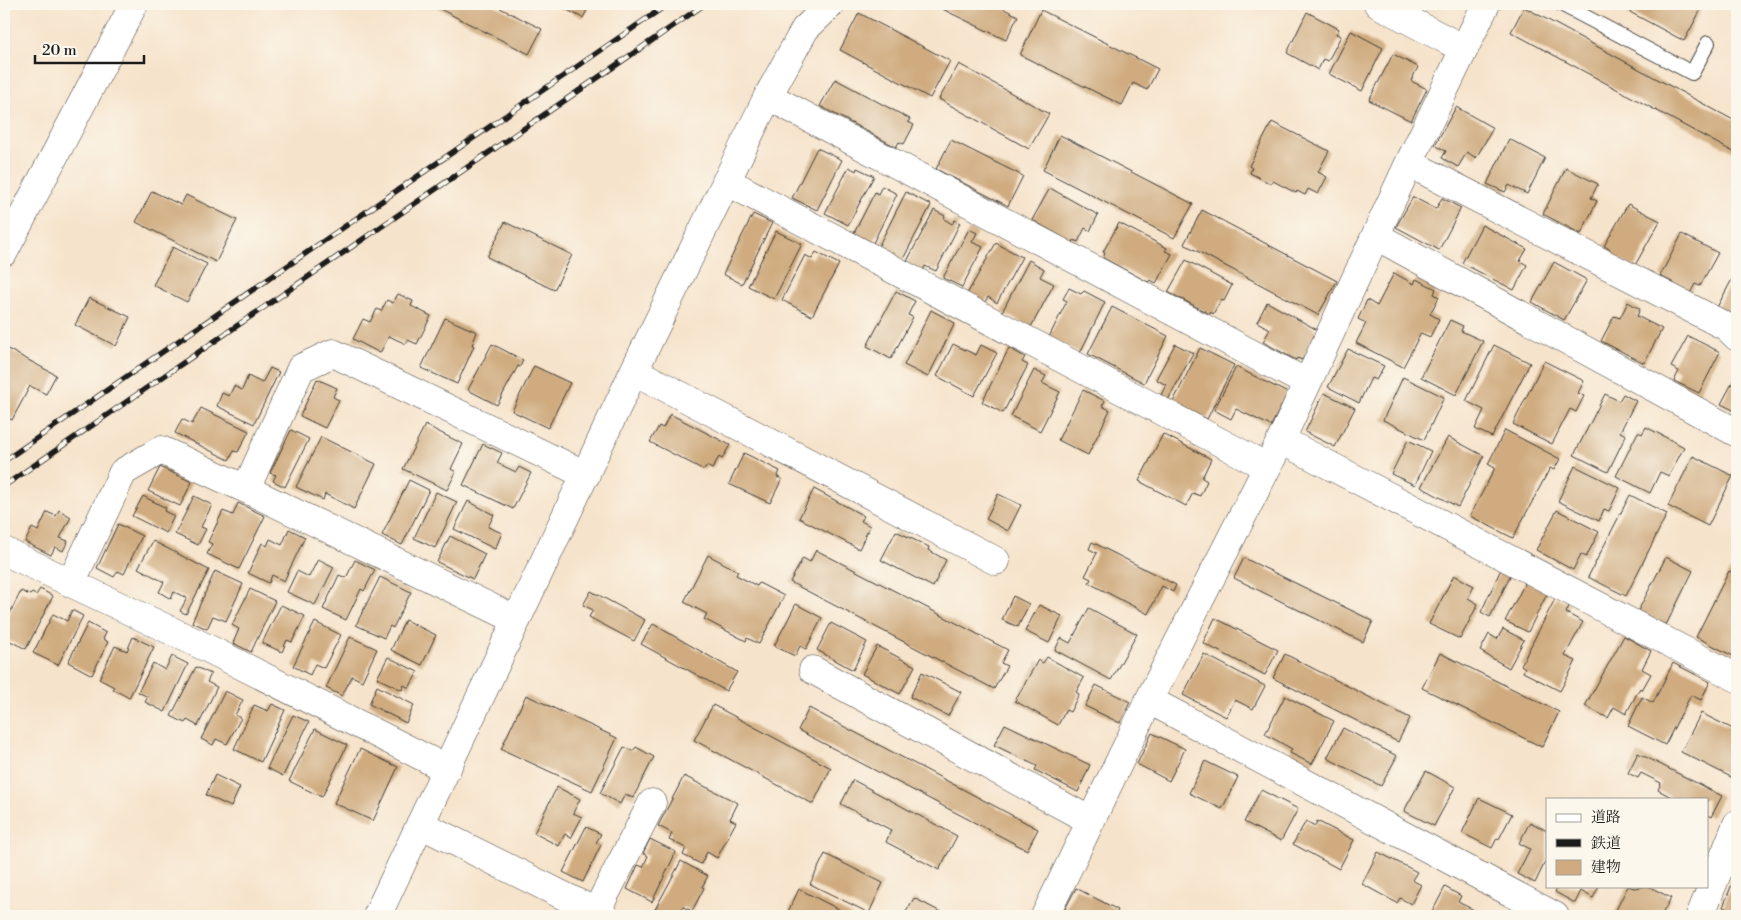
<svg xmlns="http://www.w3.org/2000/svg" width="1741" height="920" font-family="'Libre Bodoni','Noto Serif JP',serif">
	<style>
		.building { fill: #cfab7f }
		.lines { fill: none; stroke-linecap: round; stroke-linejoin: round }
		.service-casing { stroke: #3d3a36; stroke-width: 16 }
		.minor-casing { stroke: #3d3a36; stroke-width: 29 }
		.service { stroke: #fff; stroke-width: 14 }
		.minor { stroke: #fff; stroke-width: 28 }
		.rail-casing { stroke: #1c1c1c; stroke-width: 5.5 }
		.rail { stroke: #fbf7ec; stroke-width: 4; stroke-dasharray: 11; stroke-linecap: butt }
	</style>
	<rect width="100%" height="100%" fill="#fbf7ec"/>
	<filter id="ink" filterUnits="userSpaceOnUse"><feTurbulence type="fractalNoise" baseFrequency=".02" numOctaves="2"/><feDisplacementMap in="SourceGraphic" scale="10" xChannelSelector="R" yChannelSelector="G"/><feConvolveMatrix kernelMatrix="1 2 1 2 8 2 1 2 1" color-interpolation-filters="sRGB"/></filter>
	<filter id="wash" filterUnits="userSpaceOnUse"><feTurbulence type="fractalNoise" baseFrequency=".0096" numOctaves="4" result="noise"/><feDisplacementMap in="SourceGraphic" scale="20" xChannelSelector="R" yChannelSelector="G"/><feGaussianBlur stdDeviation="1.12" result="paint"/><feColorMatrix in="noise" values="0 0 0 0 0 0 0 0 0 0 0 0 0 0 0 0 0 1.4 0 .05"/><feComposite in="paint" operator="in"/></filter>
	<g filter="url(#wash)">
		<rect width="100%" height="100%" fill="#f6e3cb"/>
		<g id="blocks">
			<path class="building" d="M430 4H492L542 29 529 54Z
				M555 4H590L583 18Z
				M932 4H994L1018 16 1006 40Z
				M1615 4H1704L1684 41Z
				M1524 7 1737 122V154L1511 32Z
				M1041 10 1158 69 1147 90 1133 83 1122 105 1020 55Z
				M1307 12 1339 29 1336 34 1341 36 1328 61 1323 59 1318 70 1287 53Z
				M859 13 950 61 930 98 840 50Z
				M1351 31 1383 48 1362 91 1329 74Z
				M1393 54 1418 67 1411 81 1427 89 1411 121 1369 100Z
				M959 64 1049 114 1029 149 939 99Z
				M835 79 910 119 908 122 914 125 904 144 899 142 896 147 820 106Z
				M1456 107 1493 128 1476 158 1467 152 1458 167 1442 158 1446 151 1435 145Z
				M1272 122 1329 151 1318 172 1327 177 1318 194 1308 189 1305 195 1297 191 1296 193 1273 181 1271 184 1250 173 1252 168 1249 166Z
				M1060 135 1193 204 1174 238 1043 170Z
				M1509 139 1545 158 1527 194 1509 185 1505 192 1487 184Z
				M951 140 1023 176 1008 206 936 169Z
				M817 148 842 160 817 210 792 198Z
				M849 167 856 171 857 168 874 176 848 225 825 213Z
				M1566 168 1598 184 1591 198 1597 201 1581 234 1543 214Z
				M882 186 897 194 873 243 854 233 875 192 878 194Z
				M1050 188 1098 215 1090 231 1085 228 1078 242 1074 240 1073 243 1032 220Z
				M152 191 181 205 186 195 237 220 216 262 136 222Z
				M906 192 931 205 901 263 876 251Z
				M1413 197 1436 209 1442 198 1461 208 1439 250 1396 227Z
				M1628 204 1660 221 1634 267 1608 253 1610 249 1604 246Z
				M934 210 945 216 944 219 952 224 955 220 960 223 936 271 925 266 923 271 906 263Z
				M1202 210 1337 281 1318 315 1184 244Z
				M753 214 772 223 742 284 723 274Z
				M505 222 572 255 554 290 487 257Z
				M1119 223 1167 248 1165 251 1172 254 1156 283 1150 280 1148 282 1103 258 1105 253 1103 252Z
				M1482 225 1527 249 1520 261 1527 265 1514 290 1462 263Z
				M969 229 977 233 972 242 983 247 962 287 943 278Z
				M776 231 802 244 774 299 748 286Z
				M1682 234 1718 253 1700 286 1695 284 1688 297 1672 288 1674 283 1660 276Z
				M996 243 1022 257 997 303 988 297 984 303 967 294Z
				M173 247 207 264 187 302 153 285Z
				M816 252 839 264 812 316 782 300 805 255 812 259Z
				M1029 260 1044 269 1040 277 1054 284 1031 327 1002 312Z
				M1186 260 1232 285 1224 301 1221 300 1213 314 1211 312 1210 314 1168 292Z
				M1554 262 1587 280 1564 320 1532 302Z
				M1737 270V322L1715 311Z
				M1394 273 1414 284 1416 279 1436 289 1434 294 1439 297 1430 314 1439 319 1430 337 1421 333 1403 367 1356 343 1366 323 1358 319 1367 300 1377 306Z
				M1069 288 1081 294 1084 291 1105 302 1080 353 1049 337 1067 301 1063 299Z
				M896 291 915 301 908 315 913 317 891 359 867 346Z
				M398 294 413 301 411 306 431 316 417 344 408 340 406 344 389 336 380 353 353 339 363 319 370 322 377 309 381 311 387 300 393 303Z
				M89 298 130 317 116 346 75 325Z
				M1267 302 1319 331 1302 360 1297 358 1296 360 1263 342 1270 329 1257 322Z
				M1628 302 1640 309 1637 316 1662 329 1644 363 1601 341 1614 316 1620 318Z
				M1112 307 1168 336 1144 383 1088 354Z
				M931 310 955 323 928 377 904 365Z
				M445 318 477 332 472 345 474 346 457 384 421 368Z
				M1450 320 1463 326 1461 331 1483 341 1456 395 1421 377Z
				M1688 336 1720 352 1699 393 1674 381 1679 371 1671 367Z
				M492 344 523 360 520 367 518 366 497 405 468 390Z
				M953 344 976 355 981 345 997 353 974 396 937 376Z
				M1175 344 1193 353 1167 402 1160 397 1166 385 1156 379Z
				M1494 345 1530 363 1492 437 1475 429 1484 410 1466 401Z
				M4 347 56 375 46 394 30 386 12 420 4 416Z
				M1009 348 1025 357 1022 362 1028 365 1003 413 982 402Z
				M1200 348 1234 365 1207 419 1173 402Z
				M1348 349 1384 366 1376 380 1371 378 1359 403 1328 387Z
				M1544 361 1584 381 1578 393 1584 396 1576 412 1570 409 1552 444 1513 424Z
				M534 366 570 383 548 428 512 411Z
				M1236 367 1288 393 1271 426 1236 409 1231 419 1214 410Z
				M270 368 279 372 254 424 217 406 222 393 229 396 234 386 242 390 248 376 262 383Z
				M1034 370 1046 376 1042 383 1060 392 1040 431 1011 416Z
				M1737 374V412L1721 404Z
				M1403 377 1444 397 1424 440 1383 420Z
				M317 379 337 388 333 397 339 400 325 428 300 416Z
				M1083 390 1105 401 1102 406 1110 410 1088 455 1058 440Z
				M1324 393 1355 408 1335 447 1305 432Z
				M1605 394 1619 401 1623 394 1636 401 1620 432 1626 435 1608 472 1574 455Z
				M201 408 249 431 238 452 234 451 229 460 175 433 182 419 192 424Z
				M670 414 730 445 722 459 719 457 712 469 707 466 704 470 650 442 659 426 663 428Z
				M425 425 463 444 451 469 456 472 447 490 403 469Z
				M1646 427 1684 447 1669 476 1660 472 1650 493 1616 476 1638 432 1642 434Z
				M291 430 309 439 285 487 273 481 276 475 270 473Z
				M1505 430 1560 459 1554 470 1550 468 1513 538 1470 516 1495 468 1488 464Z
				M1163 434 1211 459 1202 478 1207 481 1200 496 1193 493 1186 506 1139 481Z
				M321 437 376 464 354 509 325 494 323 500 296 487Z
				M1448 437 1484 456 1458 507 1421 487Z
				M1408 440 1431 451 1415 485 1391 474Z
				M483 444 502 453 497 463 516 472 519 467 531 473 513 509 463 485Z
				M744 453 780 471 777 477 782 479 770 503 729 484Z
				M1693 456 1733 476 1708 526 1668 506Z
				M1575 466 1620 488 1609 511 1604 509 1599 521 1558 501Z
				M160 467 192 482 180 506 148 491Z
				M409 480 429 490 402 545 382 535Z
				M814 489 864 516 861 521 870 526 859 549 799 518Z
				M436 492 457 502 435 548 414 538Z
				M998 494 1021 505 1008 531 986 519Z
				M1630 495 1667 514 1626 596 1588 577Z
				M143 496 166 508 164 511 174 516 166 533 132 516Z
				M194 496 212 505 201 527 206 529 198 545 175 534Z
				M468 501 494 515 488 527 502 533 495 549 454 529Z
				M238 503 265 516 239 569 207 554 212 544 208 542 223 511 233 515Z
				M59 510 71 517 60 538 68 541 63 551 55 547 51 555 25 542 32 528 38 531 47 512 56 516Z
				M1557 510 1599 532 1586 557 1581 554 1573 570 1536 550Z
				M118 524 142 536 124 574 118 571 114 577 97 568Z
				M289 529 305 537 284 581 272 575 269 583 248 573 262 543 267 546 270 539 282 545Z
				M896 531 929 547 928 550 946 560 933 587 881 560Z
				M450 536 485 554 473 579 437 562Z
				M153 541 209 570 186 614 180 611 187 598 174 592 171 599 159 592 164 582 138 568Z
				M1092 542 1176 585 1173 592 1162 586 1148 614 1089 583 1091 579 1085 576 1097 553 1089 549Z
				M816 550 1008 650 1001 663 1007 666 994 689 790 582 803 558 810 562Z
				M708 555 738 571 736 575 757 586 759 583 784 596 759 644 747 638 746 641 704 619 707 614 684 602Z
				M1666 557 1693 571 1666 625 1638 611Z
				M1244 558 1373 621 1363 642 1234 578Z
				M318 559 334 567 315 605 287 592 297 571 309 577Z
				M355 560 375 570 364 591 361 589 346 620 323 609 339 575 346 578Z
				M1737 564V658L1696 637 1729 571 1733 573Z
				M1502 567 1512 572 1490 617 1481 612Z
				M215 571 243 584 226 621 213 616 207 629 192 622Z
				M1454 575 1474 586 1468 598 1478 604 1460 639 1429 624Z
				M380 577 411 592 393 628 390 626 384 638 356 625Z
				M1526 581 1548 592 1528 632 1505 621Z
				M40 589 53 596 26 649 4 638V625L21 591 30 595 32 593 36 595Z
				M250 589 275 601 251 652 233 643 239 629 232 625Z
				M591 591 645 620 634 641 589 617 593 610 583 605Z
				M1013 596 1029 604 1018 627 1002 620Z
				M1556 597 1570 604 1566 613 1583 622 1565 656 1576 661 1560 691 1523 672 1525 668 1521 665Z
				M796 604 822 618 806 649 800 646 795 656 774 646Z
				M281 605 305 616 292 642 287 640 282 652 262 643Z
				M1039 605 1062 616 1049 643 1025 631Z
				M1089 608 1137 634 1111 680 1055 650 1061 638 1070 643Z
				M72 610 83 616 58 665 33 653 53 614 67 621Z
				M1215 618 1278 650 1265 675 1203 643Z
				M405 620 436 635 422 665 391 650Z
				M315 622 341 635 324 668 315 664 310 675 293 666Z
				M88 623 106 633 103 639 108 642 92 675 68 662Z
				M831 623 867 642 853 670 817 650Z
				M653 624 737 672 726 691 641 644Z
				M1503 629 1524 640 1509 668 1480 651 1489 634 1497 639Z
				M1624 636 1651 651 1642 669 1651 674 1642 690 1640 688 1626 714 1614 707 1608 718 1585 706Z
				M133 637 154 647 129 698 113 689 114 687 99 679 115 646 127 651Z
				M350 637 377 649 362 681 352 676 342 696 326 688Z
				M877 646 915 666 900 694 862 674Z
				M1440 653 1559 712 1542 747 1422 688Z
				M1204 654 1265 686 1253 709 1235 700 1226 717 1183 695Z
				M1285 654 1410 718 1398 742 1273 678Z
				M172 656 188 664 165 712 145 702 148 697 138 692 153 663 165 670Z
				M388 657 418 672 409 688 404 685 402 690 377 678Z
				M1047 657 1084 678 1076 692 1079 694 1070 712 1066 710 1058 725 1015 701 1038 660 1043 663Z
				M1673 663 1710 682 1701 700 1691 695 1665 745 1628 726 1642 697 1653 703Z
				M196 667 211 674 207 682 217 687 198 726 187 720 185 723 171 716Z
				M922 672 961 692 948 716 910 697Z
				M1096 685 1130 702 1120 723 1085 706Z
				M377 686 414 705 406 723 369 704Z
				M225 691 243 700 235 715 241 718 227 744 216 739 213 745 201 739Z
				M526 695 617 738 592 791 501 749Z
				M1285 696 1334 721 1312 764 1290 753 1292 749 1265 734Z
				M272 704 285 710 261 762 234 749 254 705 268 711Z
				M713 705 831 768 813 804 694 740Z
				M809 708 1038 829 1027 850 798 730Z
				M1701 713 1737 731V769L1733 778 1681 752Z
				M293 715 309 722 283 776 267 768Z
				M1005 724 1090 765 1078 792 1035 770 1037 766 994 745Z
				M1343 728 1397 756 1381 786 1327 758Z
				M315 729 347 745 322 797 289 781Z
				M1152 733 1185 749 1169 781 1137 764Z
				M624 747 633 751 636 747 654 757 633 798 625 794 620 804 600 793Z
				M360 749 398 767 373 821 334 803Z
				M1638 753 1722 796 1711 817 1707 815V799H1675L1658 790 1661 783 1641 773 1638 778 1628 773Z
				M1205 761 1238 777 1222 809 1189 793Z
				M1426 771 1455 787 1434 826 1404 811Z
				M215 775 240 787 231 807 206 795Z
				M684 776 738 803 730 819 736 822 717 858 707 852 701 864 683 855 686 848 669 840 672 833 658 826Z
				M853 780 957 836 939 870 886 842 891 830 841 804Z
				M557 787 580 799 573 813 582 817 571 838 565 834 559 846 534 833Z
				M1261 790 1298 809 1281 841 1244 822Z
				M1479 798 1512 814 1499 839 1497 838 1492 848 1462 833Z
				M1306 821 1315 826 1317 821 1354 840 1339 869 1293 844Z
				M1530 822 1547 831V858L1535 883 1517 874 1530 849 1519 843Z
				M586 827 601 834 596 843 601 845 583 882 563 872Z
				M650 839 676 852 652 902 627 889 638 865 643 867 648 856 643 853Z
				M1378 852 1417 872 1412 880 1421 885 1411 904 1400 898 1397 903 1362 884Z
				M825 854 883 883 869 913 810 884Z
				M681 861 708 876 702 887 704 888 692 911 683 907 677 916H654L652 915Z
				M1732 884 1737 885V913L1723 907Z
				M1558 886H1599L1593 898 1581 891 1575 903 1555 892Z
				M1628 886 1634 888 1648 886 1671 898 1661 916H1613Z
				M1445 887 1461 896 1458 902 1476 911 1474 916H1430Z
				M1076 888 1118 910 1115 916H1100L1097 915 1096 916H1069L1063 913Z
				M799 889 852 916H786Z
				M914 898 943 913 941 916H914L906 912Z"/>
		</g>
	</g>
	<g filter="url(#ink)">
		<use href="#blocks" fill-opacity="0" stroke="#3d3a36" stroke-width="1"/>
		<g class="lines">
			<defs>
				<path id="service" d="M1561 4 1692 73 1708 43"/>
				<path id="minor" d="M1378 4 1464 49
					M768 96 1307 383
					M1409 163 1727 327 1737 337
					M726 181 1267 467
					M1376 236 1737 433
					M4 252 134 4
					M634 371 996 561
					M1281 440 1737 678
					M4 551 203 646 447 769
					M71 583 123 472 161 450 246 489
					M517 620 246 489 301 368 333 353 586 475
					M813 670 1091 821
					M1149 700 1555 916
					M420 824 604 916
					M596 912 652 803
					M377 916 634 371 768 96 805 29 831 4
					M1045 916 1149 700 1281 440 1409 163 1486 4
					M1700 916 1737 824"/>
			</defs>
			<use href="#service" class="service-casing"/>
			<use href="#minor" class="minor-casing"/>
			<use href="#service" class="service"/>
			<use href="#minor" class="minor"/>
			<defs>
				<path id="rail" d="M4 461 668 4
					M4 486 705 4"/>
			</defs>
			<use href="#rail" class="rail-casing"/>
			<use href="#rail" class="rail"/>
		</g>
	</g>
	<rect width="1741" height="920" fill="none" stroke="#fbf7ec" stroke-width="20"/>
	<rect x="1546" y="798" width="162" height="90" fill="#fbf7ec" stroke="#a29f99"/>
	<rect x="1556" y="814" width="25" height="8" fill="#ffffff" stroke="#a29f99"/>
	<text x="1591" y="822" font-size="15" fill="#1c1c1c">道路</text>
	<rect x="1556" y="839" width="25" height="8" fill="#1c1c1c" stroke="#a29f99"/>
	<text x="1591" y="848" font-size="15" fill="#1c1c1c">鉄道</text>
	<rect x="1556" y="860" width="25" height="15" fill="#cfab7f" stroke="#a29f99"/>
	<text x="1591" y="872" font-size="15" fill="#1c1c1c">建物</text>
	<path d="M35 55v8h109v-8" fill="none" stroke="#1c1c1c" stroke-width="2.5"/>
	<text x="42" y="55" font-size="15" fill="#1c1c1c" stroke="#fbf7ec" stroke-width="4" paint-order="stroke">20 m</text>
</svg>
